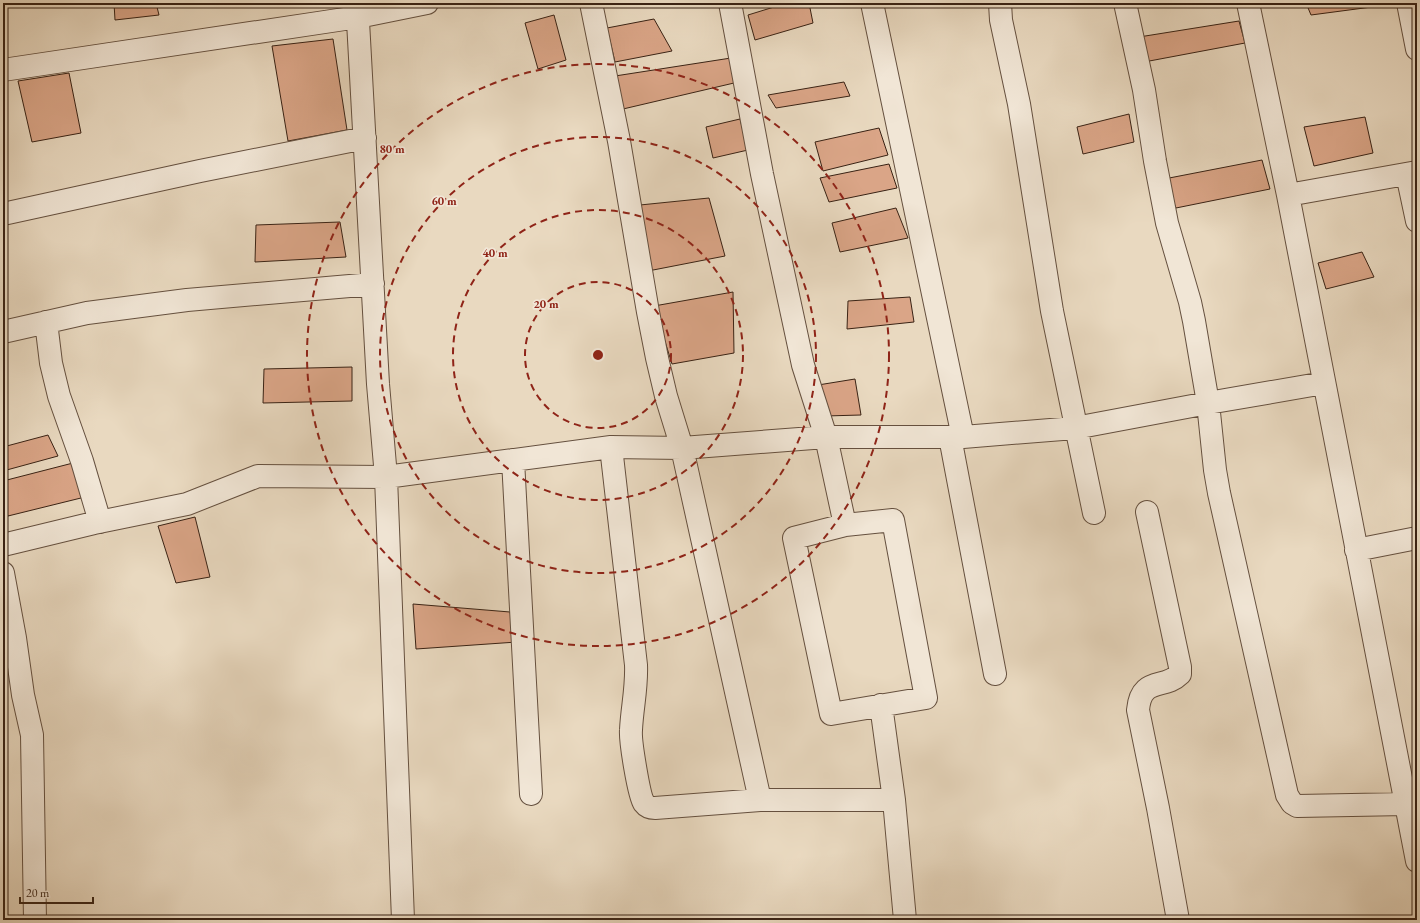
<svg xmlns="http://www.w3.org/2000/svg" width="1420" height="923" font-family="'EB Garamond',serif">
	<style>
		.building { fill: #daa587; stroke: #392214 }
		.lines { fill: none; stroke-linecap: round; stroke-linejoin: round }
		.minor-casing { stroke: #65503f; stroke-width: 24 }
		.minor { stroke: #f1e6d6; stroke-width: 22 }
		.ring { fill: none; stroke: #8f2418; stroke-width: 2; stroke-dasharray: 7 5 }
		.centre { fill: #8f2418; stroke: #f1e6d6; stroke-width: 2 }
		.ring-label { font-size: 12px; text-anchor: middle; font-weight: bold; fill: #8f2418; stroke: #f1e6d6; stroke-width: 3.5; stroke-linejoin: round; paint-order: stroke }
	</style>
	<rect width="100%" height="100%" fill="#e9d9c0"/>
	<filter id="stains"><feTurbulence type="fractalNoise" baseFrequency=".005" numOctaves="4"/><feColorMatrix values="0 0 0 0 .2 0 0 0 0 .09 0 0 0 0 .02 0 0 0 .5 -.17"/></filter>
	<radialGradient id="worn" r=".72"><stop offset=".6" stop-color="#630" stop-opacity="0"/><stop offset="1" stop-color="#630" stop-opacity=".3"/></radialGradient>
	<path class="building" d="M114 3H156L159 15 115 20Z
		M744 3H765L745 6Z
		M787 3H809L813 23 755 40 748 15Z
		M1306 3H1402L1311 15Z
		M554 15 566 60 538 69 525 23Z
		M654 19 672 51 615 62 607 28Z
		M1239 21 1245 43 1144 62 1139 37Z
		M333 39 347 130 288 141 272 46Z
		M731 58 734 83 623 109 615 76Z
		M69 73 81 133 32 142 18 81Z
		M844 82 850 96 776 108 768 95Z
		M1129 114 1134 142 1083 154 1077 127Z
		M1365 117 1373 153 1314 166 1304 127Z
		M740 119 748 150 713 158 706 127Z
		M879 128 888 155 823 171 815 142Z
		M1262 160 1270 189 1176 208 1164 179Z
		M889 164 897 188 829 202 820 178Z
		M709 198 725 256 648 271 640 205Z
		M896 208 908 238 840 252 832 223Z
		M340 222 346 257 255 262 256 225Z
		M1362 252 1374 277 1326 289 1318 263Z
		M733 292 734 353 672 364 654 306Z
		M910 297 914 322 847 329 848 301Z
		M352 367V401L263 403 264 369Z
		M855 379 861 415 825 416 818 385Z
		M48 435 58 456 3 471V447Z
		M73 463 85 497 8 516 3 501V481Z
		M195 517 210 577 176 583 158 526Z
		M413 604 510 612 517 642 416 649Z"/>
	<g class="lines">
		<defs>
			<path id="minor" d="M357 3 378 384 386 477 403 920
				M591 3 619 141 648 312 657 358 666 396 682 448 760 800
				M730 3 762 174 803 365 826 437 845 525
				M872 3 963 437
				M1000 3 1001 20 1019 104 1052 311 1094 513
				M1125 3 1144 90 1155 161 1167 223 1190 302 1194 321 1208 403 1215 470 1219 493 1287 795 1292 803 1297 806 1406 804
				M1248 3 1288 195 1417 861
				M1408 3 1417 49
				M3 70 358 17 427 3
				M1407 174 1417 221
				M1288 195 1417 172
				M3 214 200 171 365 138
				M46 322 51 363 59 396 82 461 100 522
				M3 332 87 313 187 300 373 284
				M950 437 995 674
				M611 447 636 665C637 688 632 708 631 730 630 741 639 796 644 803 647 807 650 808 655 808L760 800H894
				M513 460 531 794
				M1147 512 1180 667V674C1164 690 1141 676 1138 710L1158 808 1178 920
				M893 520 926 698 831 714 794 538 845 525Z
				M3 545 94 523 187 504 258 476 386 477 611 447 682 448 826 437H963L1075 428 1208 403 1324 383
				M1356 550 1417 538
				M3 573 15 638 23 695 32 735 35 920
				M881 705 894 800 905 920"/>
		</defs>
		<use href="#minor" class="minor-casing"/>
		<use href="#minor" class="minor"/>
	</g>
	<g class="ring">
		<circle cx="598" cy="355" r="73"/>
		<circle cx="598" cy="355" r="145"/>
		<circle cx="598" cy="355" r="218"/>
		<circle cx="598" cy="355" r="291"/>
	</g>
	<circle cx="598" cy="355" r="6" class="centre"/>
	<g class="ring-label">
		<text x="392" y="153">80 m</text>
		<text x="444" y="205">60 m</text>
		<text x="495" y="257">40 m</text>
		<text x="546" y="308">20 m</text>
	</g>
	<rect width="1420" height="923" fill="none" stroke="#e9d9c0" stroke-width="16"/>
	<rect x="4" y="4" width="1412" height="915" fill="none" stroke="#392214" stroke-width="2"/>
	<rect x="8" y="8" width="1404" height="907" fill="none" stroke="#392214"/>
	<path d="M20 897v6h73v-6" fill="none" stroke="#392214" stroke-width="2"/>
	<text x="26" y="897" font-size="12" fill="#392214" stroke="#f1e6d6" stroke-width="3" paint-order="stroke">20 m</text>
	<rect width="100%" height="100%" filter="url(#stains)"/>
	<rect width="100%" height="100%" fill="url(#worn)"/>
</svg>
